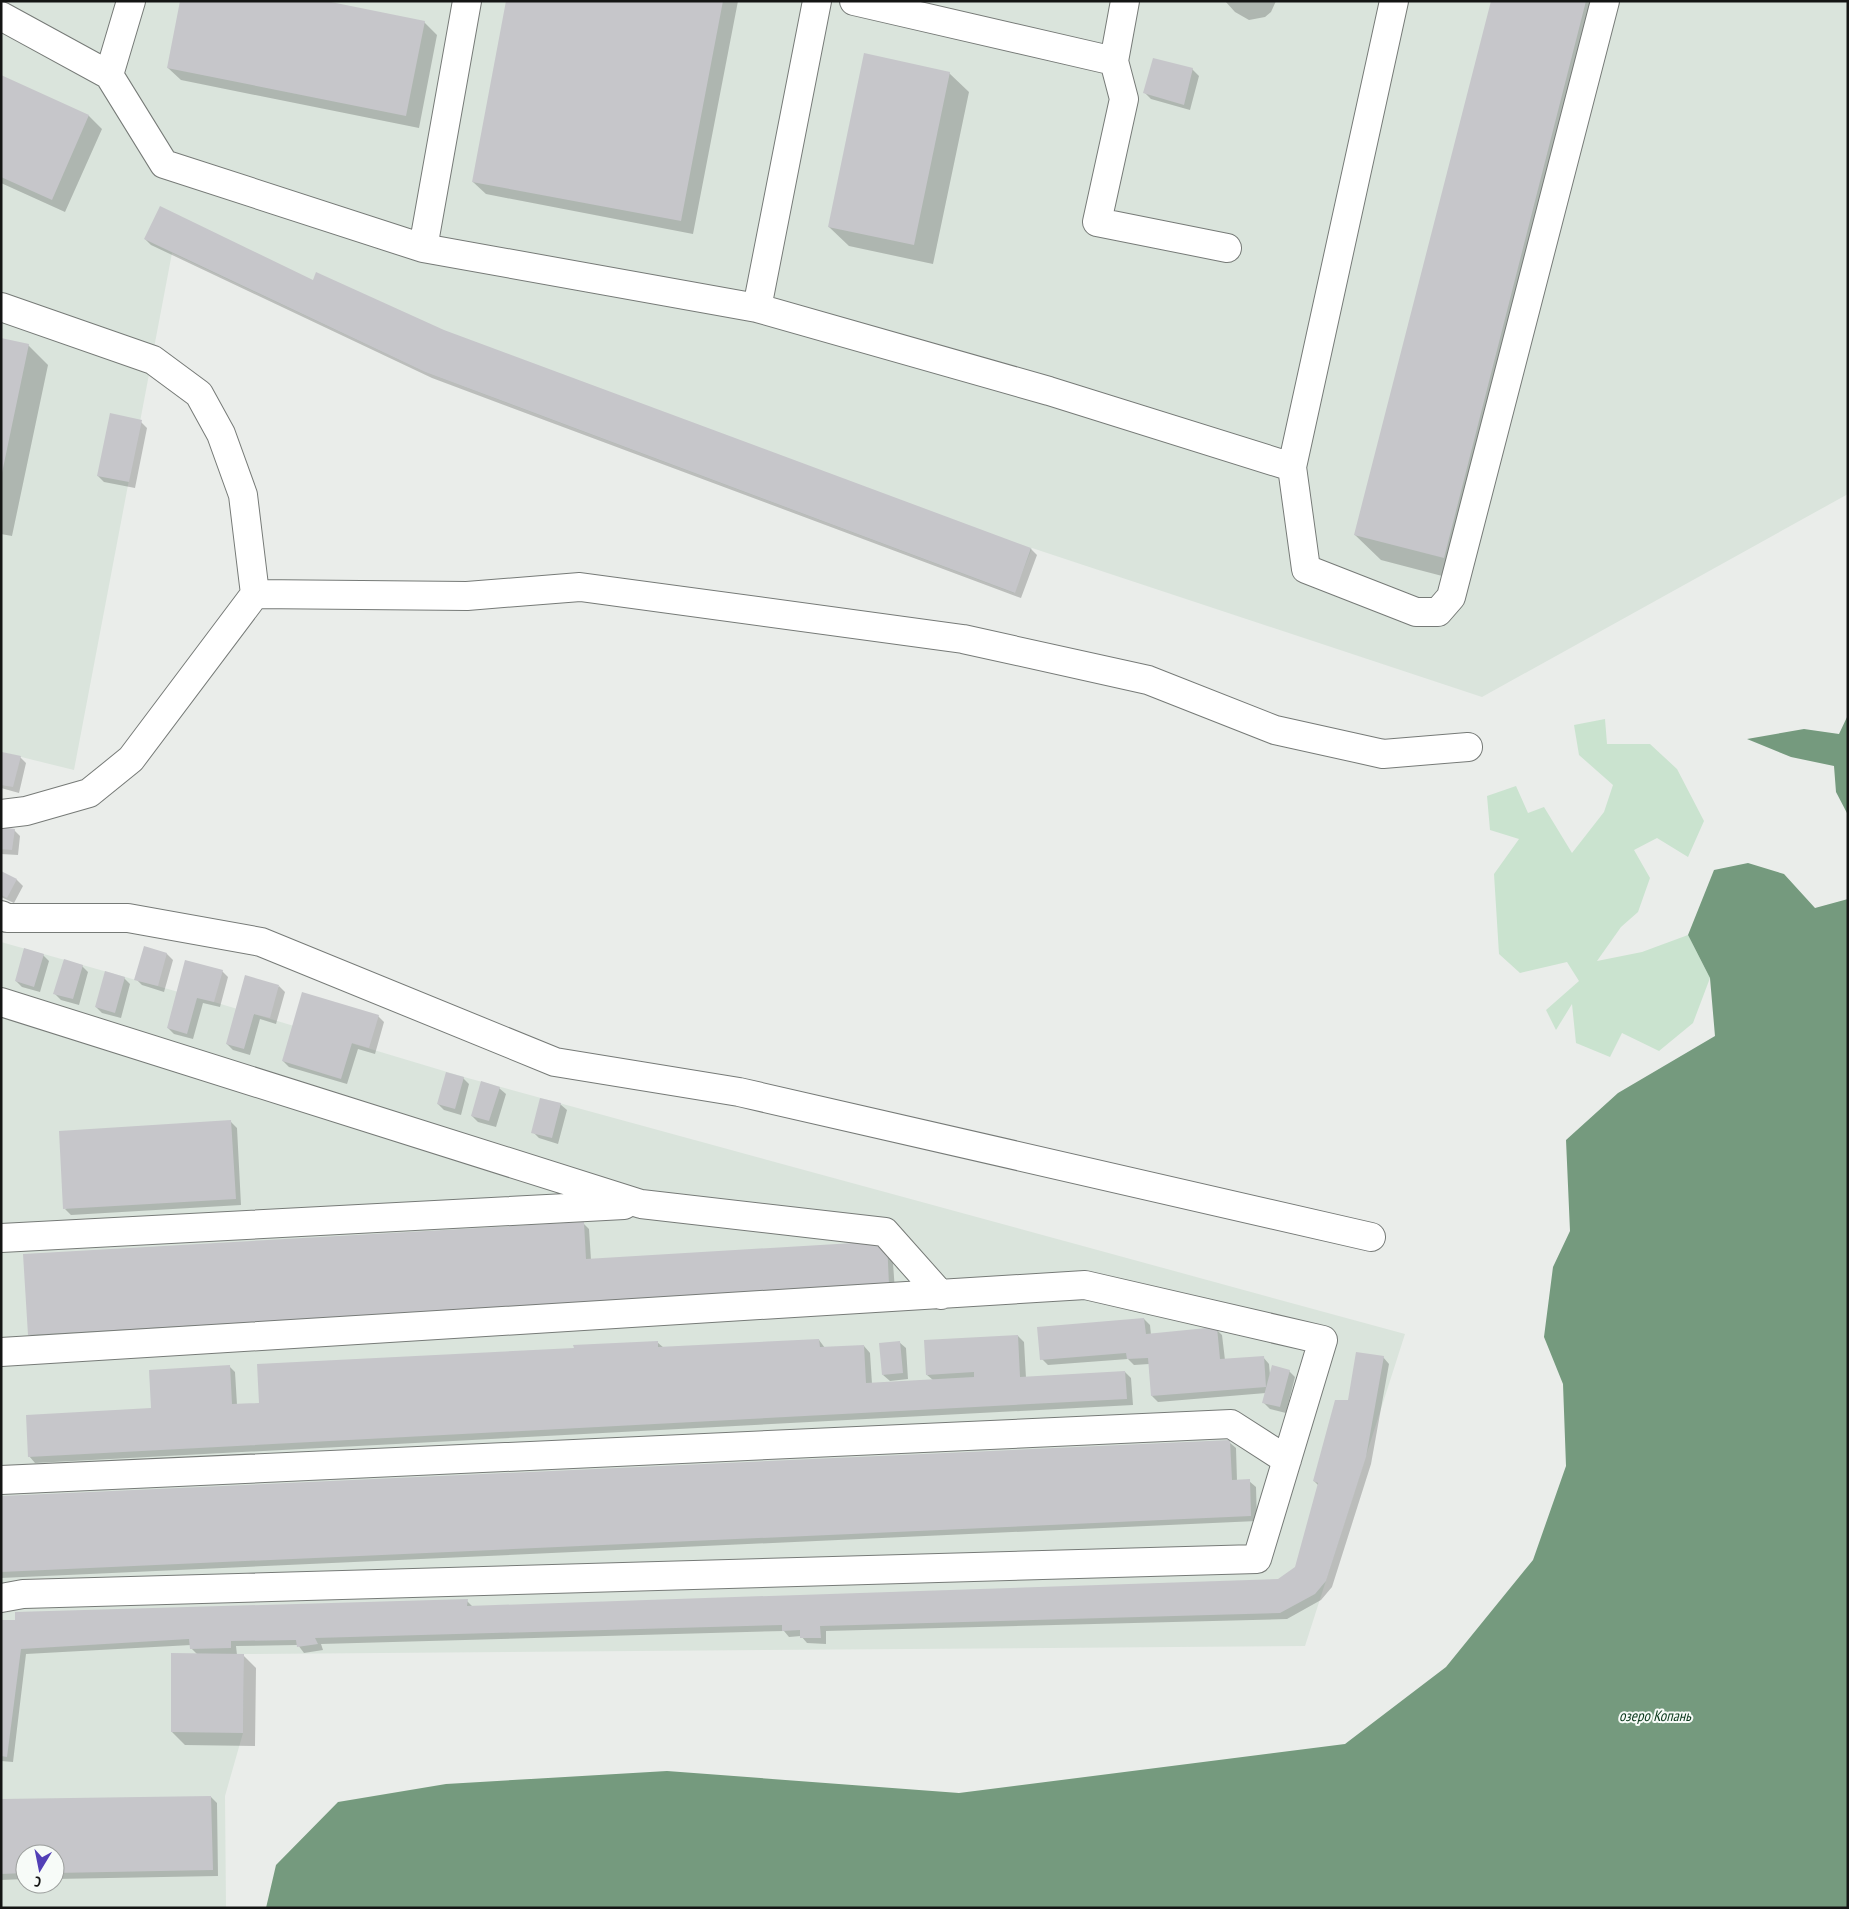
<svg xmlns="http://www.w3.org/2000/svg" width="1849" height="1909" font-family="'PT Sans Narrow',sans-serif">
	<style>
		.built { fill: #dae4dc; fill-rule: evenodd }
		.green { fill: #cae3cf }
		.water { fill: #759a7e }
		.shadow { fill: #0003 }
		.building { fill: #c6c6ca }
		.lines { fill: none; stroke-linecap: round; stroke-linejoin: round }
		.minor-casing { stroke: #767a77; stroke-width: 30 }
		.minor { stroke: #fff; stroke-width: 28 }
		.labels { text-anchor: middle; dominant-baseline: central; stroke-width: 4; stroke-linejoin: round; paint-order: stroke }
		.water-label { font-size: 15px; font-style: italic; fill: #0b391c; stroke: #f7fbf8 }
	</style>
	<rect width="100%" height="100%" fill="#eaedea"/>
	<path class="built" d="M1 1H1848V494L1482 697 1032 548 1014 593 425 372 172 253 74 770 1 752Z
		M1 942 214 1002 464 1077 1405 1334 1305 1646 244 1654 243 1733 225 1796 226 1908H1ZM25 1854H55V1884H25Z"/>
	<path class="green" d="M1605 719 1607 744H1650L1677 769 1704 821 1688 857 1657 838 1634 850 1650 878 1638 912 1621 927 1597 961 1642 952 1688 935 1710 978 1693 1023 1659 1051 1622 1033 1610 1057 1576 1043 1572 1004 1556 1030 1546 1010 1579 981 1567 962 1520 973 1499 954 1494 874 1519 839 1490 830 1487 796 1516 786 1528 813 1544 807 1572 853 1604 812 1613 785 1579 755 1574 725Z"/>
	<path class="water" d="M1848 715V815L1836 792 1834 766 1791 757 1747 739 1804 729 1839 734Z
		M1748 863 1784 874 1815 908 1848 899V1908H266L276 1865 338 1802 446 1784 667 1771 959 1793 1345 1744 1446 1667 1533 1560 1566 1466 1563 1384 1544 1337 1553 1267 1570 1231 1566 1140 1618 1093 1715 1036 1710 978 1688 935 1714 870Z"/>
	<path class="shadow" d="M507 1H738L693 234 486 194 473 182Z
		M1225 1H1276L1271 12 1265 17 1249 20 1235 12Z
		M1492 1H1618L1469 583 1381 560 1355 535Z
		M424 22 437 35 419 128 181 80 168 68Z
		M1192 69 1199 76 1190 110 1151 99 1145 93Z
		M949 73 969 92 933 264 849 246 829 227Z
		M1 77 89 116 102 129 65 212 1 183Z
		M145 239 314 281 443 331 1031 549 1037 555 1021 598 432 378 151 245Z
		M1 340 28 345 48 365 12 536 1 534Z
		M141 422 147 428 135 488 104 482 98 476Z
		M3 753 20 757 26 763 19 793 1 788Z
		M1 828 14 830 20 836 18 855 1 854Z
		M1 872 17 880 23 886 14 903 1 897Z
		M145 947 167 954 173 960 164 992 142 985 136 979Z
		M43 955 49 961 40 992 22 987 16 981Z
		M82 966 88 972 79 1005 61 1000 55 994Z
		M222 971 228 977 220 1007 203 1003 193 1039 174 1034 168 1028Z
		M124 978 130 984 121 1018 102 1013 96 1007Z
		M279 986 285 992 276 1024 260 1019 250 1055 233 1050 227 1044Z
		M378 1016 384 1022 375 1054 358 1049 347 1084 289 1067 283 1061Z
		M463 1078 469 1084 461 1115 444 1110 438 1104Z
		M499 1088 506 1094 496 1127 478 1122 472 1116Z
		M560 1104 567 1110 558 1144 539 1138 533 1132Z
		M231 1122 237 1128 241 1205 71 1215 65 1209Z
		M583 1223 589 1229 591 1260 892 1249 895 1291 35 1340 29 1334Z
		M1144 1319 1150 1325 1151 1335 1216 1329 1222 1335 1225 1360 1263 1357 1269 1364 1270 1375 1289 1371 1295 1377 1286 1413 1270 1409 1264 1403 1266 1393 1158 1402 1152 1396 1149 1364 1134 1365 1128 1359 1048 1365 1042 1359Z
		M1018 1336 1024 1342 1026 1378 1125 1372 1131 1378 1133 1405 35 1463 29 1456 153 1409 229 1366 235 1372 237 1405 260 1404 575 1349 657 1342 664 1348 819 1340 825 1348 864 1346 870 1353 872 1384 933 1380 927 1375Z
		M899 1342 906 1348 908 1379 890 1381 883 1375Z
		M1383 1357 1389 1364 1371 1464 1332 1587 1321 1600 1287 1619 826 1631V1644L807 1643 801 1636 789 1637 784 1631 321 1644 323 1650 304 1653 298 1645 236 1646 237 1655H243L256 1668 255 1746 185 1745 172 1732 198 1655 191 1648V1645L26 1654 13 1762 1 1761V1621L467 1601 473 1607 1279 1580 1296 1568 1319 1486 1314 1481 1349 1402Z
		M1229 1442 1236 1448 1237 1481H1249L1256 1487 1257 1521 1 1578V1497Z
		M211 1797 217 1803 218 1876 55 1879V1854H25V1879L1 1880V1801Z"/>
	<path class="building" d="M180 1H326L425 21 406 116 167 68Z
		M506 1H723L681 221 472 182Z
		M1491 1H1586L1444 558 1354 535Z
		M864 53 950 72 914 245 828 227Z
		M1153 58 1193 68 1184 105 1143 93Z
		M1 75 89 115 52 200 1 177Z
		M160 206 313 280 316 272 444 330 1031 548 1015 593 425 372 144 239Z
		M1 338 29 344 2 473H1Z
		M110 413 142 420 129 482 97 476Z
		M2 752 21 756 13 787 1 785Z
		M1 827 15 829 12 850 1 849Z
		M1 871 17 879 7 898 1 895Z
		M144 946 167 953 158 986 134 980Z
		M24 948 44 954 34 987 15 981Z
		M64 959 83 965 73 999 53 994Z
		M185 960 223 970 214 1002 197 998 187 1034 167 1028Z
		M105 971 125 977 115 1013 95 1007Z
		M245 975 279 985 270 1018 254 1014 244 1049 226 1044Z
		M302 992 379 1015 369 1048 352 1043 341 1079 282 1061Z
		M446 1072 464 1077 455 1109 437 1104Z
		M481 1081 500 1087 489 1121 471 1116Z
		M540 1098 561 1103 552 1138 531 1133Z
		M231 1120 236 1199 63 1209 59 1131Z
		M584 1222 586 1259 887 1241 889 1285 28 1335 23 1254Z
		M1144 1318 1146 1334 1217 1327 1220 1359 1264 1356 1266 1387 1151 1396 1148 1358 1127 1359 1126 1353 1040 1360 1037 1327Z
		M1018 1335 1020 1377 1125 1371 1127 1399 28 1457 26 1415 151 1408 149 1370 230 1365 232 1404 259 1403 257 1364 574 1348 573 1345 658 1341V1347L819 1339 820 1347 864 1345 866 1383 974 1377V1372L926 1375 924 1340Z
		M900 1341 903 1373 882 1375 879 1343Z
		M1356 1352 1384 1356 1366 1457 1326 1581 1315 1594 1280 1613 820 1626 821 1638H800V1630L782 1631V1625L315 1638 318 1644 297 1647 296 1640 231 1641V1648L190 1649 189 1639 21 1649 7 1757 1 1756V1620H15V1612L468 1599 467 1606 1278 1579 1295 1567 1318 1483 1313 1481 1335 1400H1348Z
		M1272 1365 1290 1370 1280 1407 1262 1403Z
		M1230 1440 1232 1480 1250 1479 1251 1516 1 1572V1496Z
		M171 1653 244 1654 243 1733 171 1732Z
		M211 1796 213 1870 55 1873V1854H25V1873L1 1874V1799Z"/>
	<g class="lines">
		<defs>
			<path id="minor" d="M854 1 1114 61 1125 1
				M1394 1 1292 467 1306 569 1416 612H1438L1451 597 1605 1
				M1 16 109 75 164 164 423 248 757 308 1049 391 1292 467
				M1114 61 1124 99 1097 222 1227 248
				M109 75 131 1
				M423 248 467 1
				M1 307 153 360 199 394 221 434 243 495 255 594 131 759 89 793 26 811 1 814
				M757 308 817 1
				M255 594 467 596 580 587 963 639 1148 680 1275 730 1383 754 1468 747
				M1 915 7 918H128L261 942 555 1062 739 1092 1371 1237
				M1 1002 641 1204 885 1232 941 1295
				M1 1238 624 1205
				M1 1352 1085 1285 1323 1340 1257 1559 23 1594 1 1598
				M1 1480 1231 1424 1287 1460"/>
		</defs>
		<use href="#minor" class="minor-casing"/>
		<use href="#minor" class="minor"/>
	</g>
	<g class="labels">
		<g class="water-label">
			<text x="1655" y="1715">озеро Копань</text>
		</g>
	</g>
	<rect width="1849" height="1909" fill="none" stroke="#141514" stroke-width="5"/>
	<g transform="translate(40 1869) rotate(190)"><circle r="24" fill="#f7fbf8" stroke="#9c9f9d"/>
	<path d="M0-4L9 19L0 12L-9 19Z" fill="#523fb6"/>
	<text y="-8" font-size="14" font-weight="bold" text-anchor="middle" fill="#141514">С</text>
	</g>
</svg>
